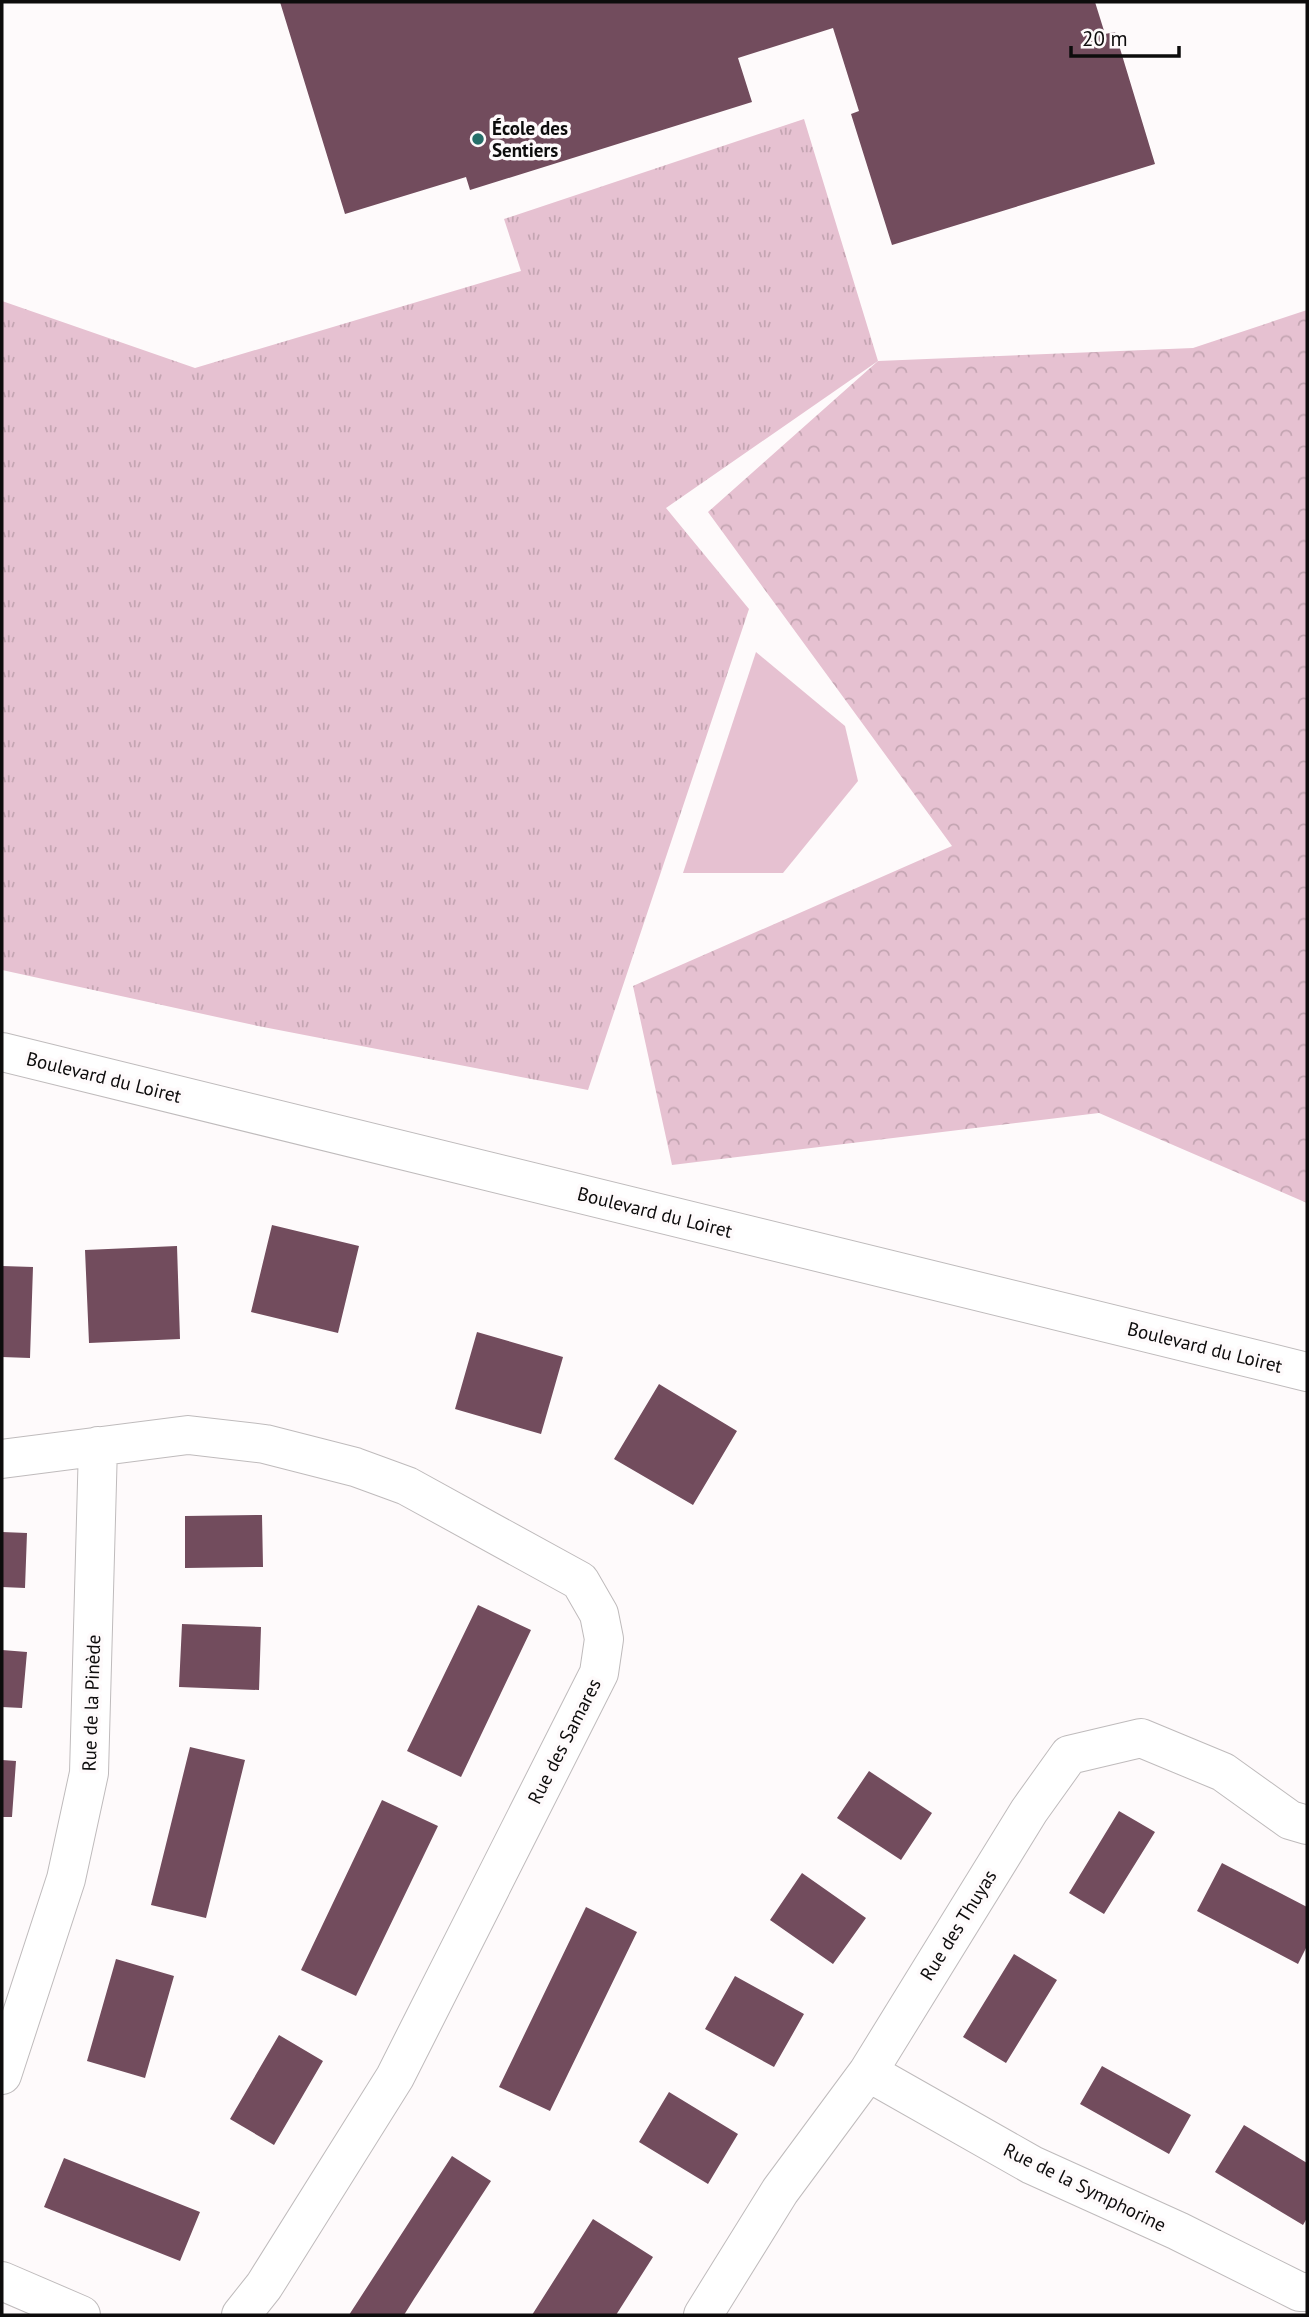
<svg xmlns="http://www.w3.org/2000/svg" width="1309" height="2317" font-family="'PT Sans',sans-serif">
	<style>
		.green { fill: #e6c1d1 }
		.forest { fill: url(#forest-crowns) }
		.park { fill: url(#park-tufts) }
		.building { fill: #724c5d }
		.lines { fill: none; stroke-linecap: round; stroke-linejoin: round }
		.minor-casing { stroke: #bfbbbc; stroke-width: 40 }
		.minor { stroke: #fff; stroke-width: 38 }
		.poi-dot { fill: #266f6a; stroke: #fefafb; stroke-width: 2.5 }
		.labels { text-anchor: middle; dominant-baseline: central; stroke-width: 7; stroke-linejoin: round; paint-order: stroke }
		.poi-label { font-size: 19px; font-weight: bold; fill: #0d0c0c; stroke: #fefafb; text-anchor: start }
		.street-label { font-size: 19px; fill: #0d0c0c; stroke: #fefafb }
	</style>
	<defs>
		<pattern id="forest-crowns" width="20" height="18" patternUnits="userSpaceOnUse" patternTransform="scale(1.75)"><rect width="20" height="18" fill="#e6c1d1"/><path d="M2 6a3 3 0 1 1 6 0M12 15a3 3 0 1 1 6 0" fill="none" stroke="#c4a5b2"/></pattern>
		<pattern id="park-tufts" width="24" height="20" patternUnits="userSpaceOnUse" patternTransform="scale(1.75)"><rect width="24" height="20" fill="#e6c1d1"/><path d="M3 7l-1-3M5 7V3M7 7l1-3M15 17l-1-3M17 17v-4M19 17l1-3" fill="none" stroke="#c4a5b2"/></pattern>
	</defs>
	<rect width="100%" height="100%" fill="#fefafb"/>
	<path class="green" d="M756 652 845 726 858 781 783 873H683Z"/>
	<path class="forest" d="M1307 310V1203L1099 1113 672 1165 633 986 952 846 708 512 878 361 1193 348Z"/>
	<path class="park" d="M804 119 878 361 666 508 749 609 588 1090 258 1026 2 970V301L195 368 521 271 504 219Z"/>
	<path class="building" d="M280 2H1095L1105 34 1115 32 1155 164 892 245 851 114 859 111 833 28 738 58 752 102 470 190 466 177 345 214Z
		M272 1225 359 1246 338 1333 251 1312Z
		M177 1246 180 1339 89 1343 85 1250Z
		M2 1266 33 1267 30 1358 2 1357Z
		M477 1332 563 1357 541 1434 455 1409Z
		M659 1384 737 1431 693 1505 614 1459Z
		M262 1515 263 1567 185 1568V1516Z
		M2 1532 27 1533 25 1588 2 1587Z
		M478 1605 531 1630 461 1777 407 1751Z
		M182 1624 261 1627 259 1690 179 1687Z
		M2 1650 27 1652 22 1708 2 1707Z
		M190 1747 245 1760 206 1918 151 1905Z
		M2 1760 16 1761 12 1817H2Z
		M869 1771 932 1813 901 1860 837 1818Z
		M382 1800 438 1826 356 1996 301 1970Z
		M1119 1811 1155 1832 1104 1914 1069 1893Z
		M1222 1863 1307 1907V1946L1298 1964 1197 1911Z
		M802 1873 866 1918 833 1964 770 1920Z
		M586 1907 637 1932 550 2111 499 2087Z
		M1014 1954 1057 1980 1006 2063 963 2037Z
		M116 1959 174 1976 145 2078 87 2061Z
		M735 1976 804 2014 774 2067 705 2029Z
		M279 2035 323 2061 274 2145 230 2119Z
		M1102 2066 1191 2115 1169 2154 1080 2104Z
		M669 2092 738 2134 708 2184 639 2142Z
		M1244 2125 1307 2163V2218L1303 2225 1215 2172Z
		M452 2156 491 2181 414 2299 404 2315H349Z
		M64 2158 200 2212 180 2261 44 2207Z
		M593 2219 653 2257 616 2315H532Z"/>
	<g class="lines">
		<defs>
			<path id="minor" d="M2 1052 1307 1372
				M2 1459 188 1435 265 1444 355 1467 407 1486 580 1581 599 1614 604 1639 599 1673 395 2077 264 2286 241 2315
				M868 2072 1032 2165 1178 2231 1300 2292H1307
				M2 2075 66 1879 89 1773 98 1446
				M2 2281 81 2315
				M703 2315 780 2191 868 2072 1029 1811 1069 1755 1141 1738 1223 1772 1290 1820 1307 1825"/>
		</defs>
		<use href="#minor" class="minor-casing"/>
		<use href="#minor" class="minor"/>
	</g>
	<circle class="poi-dot" cx="478" cy="139" r="7"/>
	<g class="labels">
		<g class="poi-label">
			<text x="492" y="128">École des<tspan x="492" dy="22">Sentiers</tspan></text>
		</g>
		<g class="street-label">
			<text transform="translate(104 1077) rotate(14)">Boulevard du Loiret</text>
			<text transform="translate(655 1212) rotate(14)">Boulevard du Loiret</text>
			<text transform="translate(1205 1347) rotate(14)">Boulevard du Loiret</text>
			<text transform="translate(91 1703) rotate(-88)">Rue de la Pinède</text>
			<text transform="translate(564 1741) rotate(-63)">Rue des Samares</text>
			<text transform="translate(958 1925) rotate(-58)">Rue des Thuyas</text>
			<text transform="translate(1085 2187) rotate(26)">Rue de la Symphorine</text>
		</g>
	</g>
	<rect width="1309" height="2317" fill="none" stroke="#0d0c0c" stroke-width="7"/>
	<path d="M1071 46v10h108v-10" fill="none" stroke="#0d0c0c" stroke-width="3.5"/>
	<text x="1082" y="46" font-size="21" fill="#0d0c0c" stroke="#fefafb" stroke-width="5" paint-order="stroke">20 m</text>
</svg>
